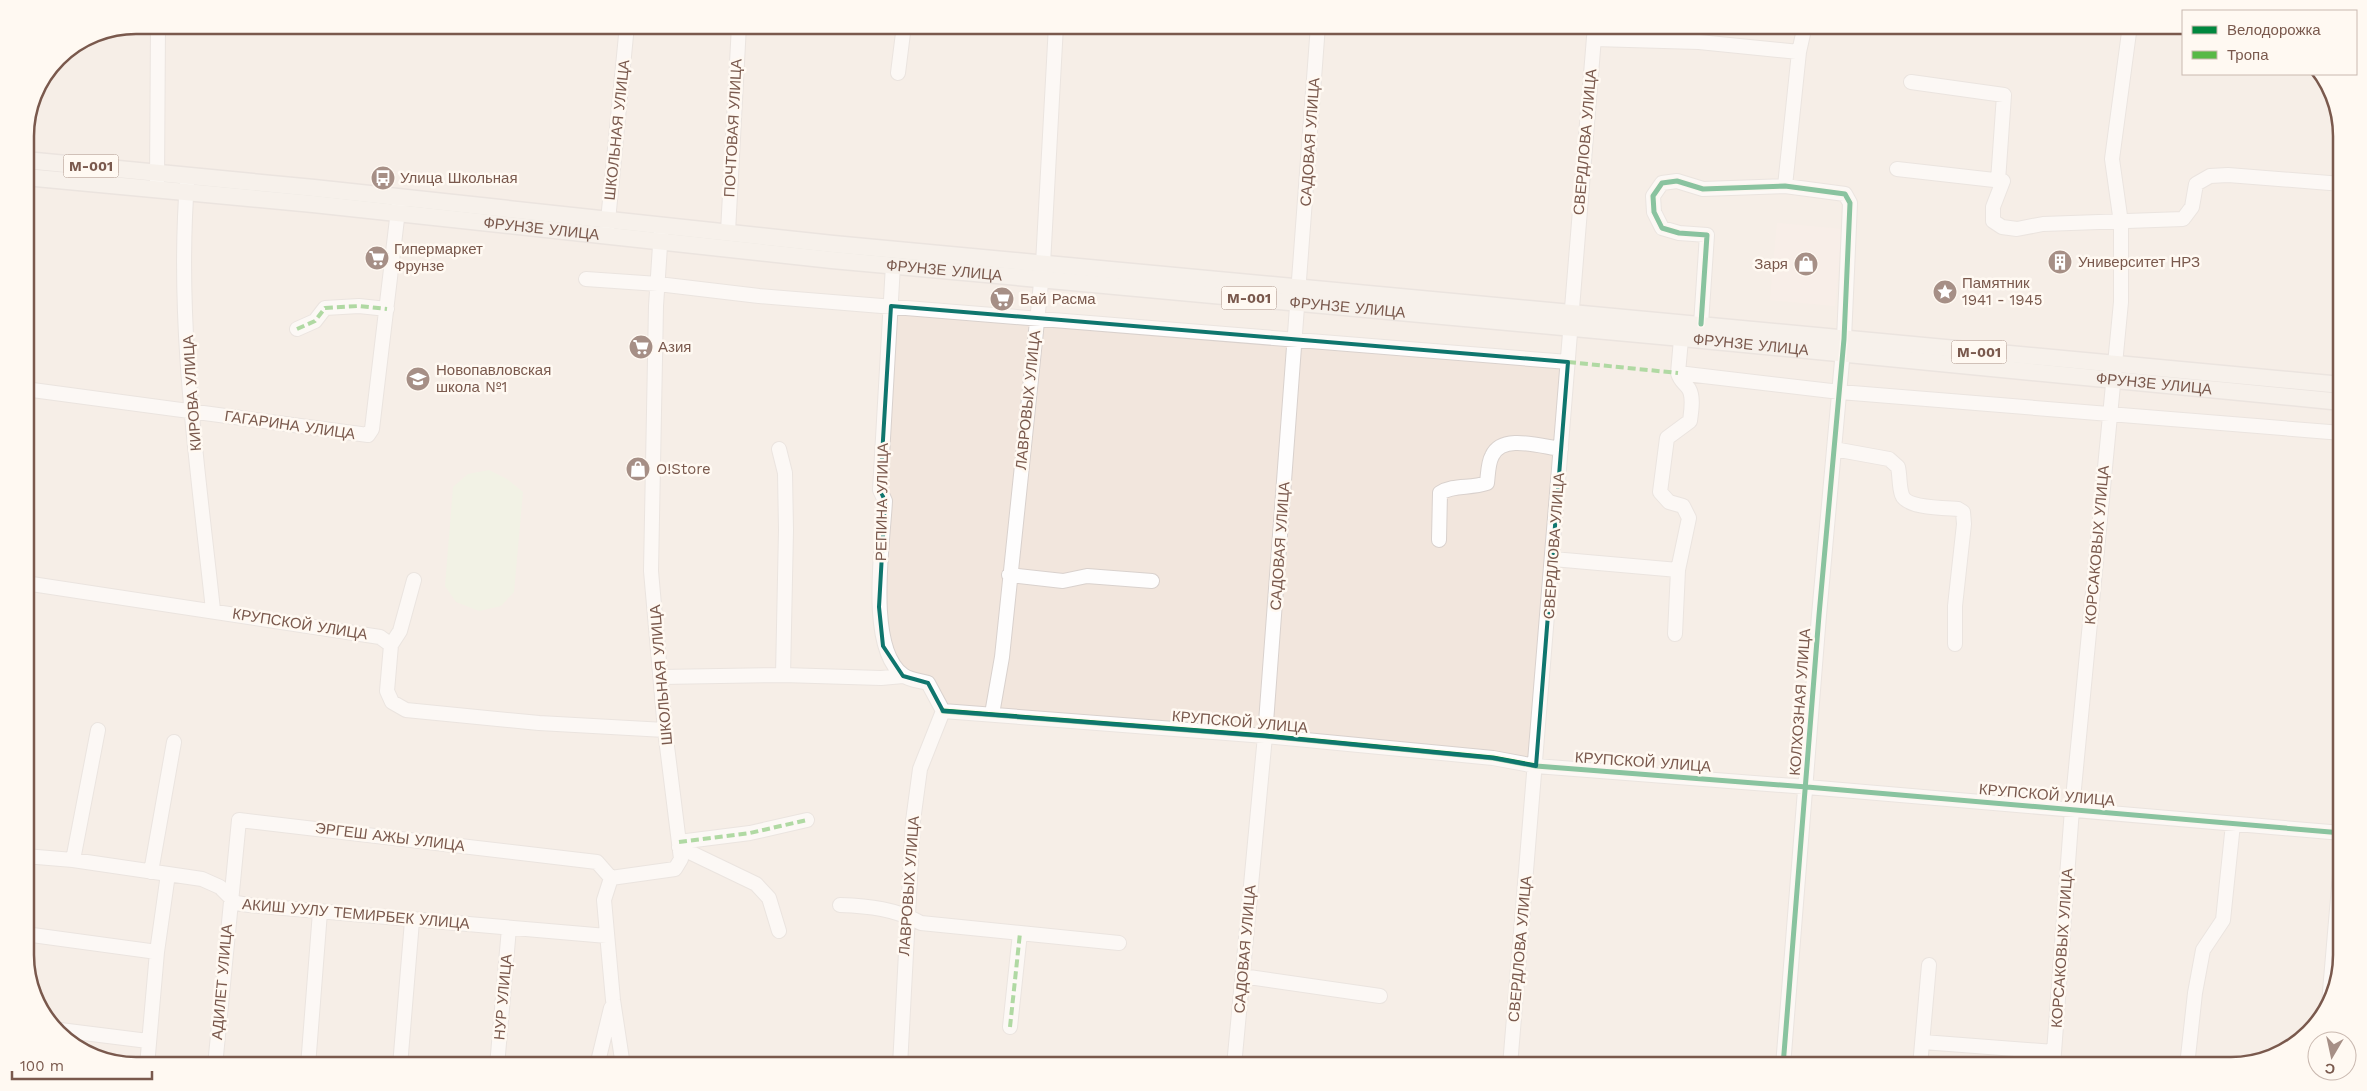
<svg xmlns="http://www.w3.org/2000/svg" width="2367" height="1091" font-family="'Work Sans',sans-serif">
	<style>
		.residential { fill: #f2e6dd }
		.commercial { fill: #f6e6e0 }
		.green { fill: #e8f0da }
		.lines { fill: none; stroke-linecap: round; stroke-linejoin: round }
		.minor-casing { stroke: #d9d1cd; stroke-width: 16 }
		.major-casing { stroke: #dad0cc; stroke-width: 19 }
		.minor { stroke: #fefdfd; stroke-width: 14 }
		.major { stroke: #f3eee7; stroke-width: 16 }
		.quiet { stroke: #58b947; stroke-width: 4; stroke-dasharray: 8 4; stroke-linecap: butt }
		.cycleway-casing { stroke: #fff9f2; stroke-width: 8 }
		.cycleway { stroke: #00873e; stroke-width: 5 }
		.marked { fill: none; stroke: #0f766e; stroke-width: 4; stroke-linejoin: round }
		.labels { text-anchor: middle; dominant-baseline: central; stroke-width: 5; stroke-linejoin: round; paint-order: stroke }
		.shield { fill: #fff9f2; stroke: #a2897e; stroke-width: 1 }
		.shield-label { font-size: 14px; font-weight: bold; fill: #7a594d }
		.street-label { font-size: 15px; fill: #7a594d; stroke: #fff9f2 }
		.poi-label { font-size: 15px; fill: #7a594d; stroke: #fff9f2; text-anchor: start }
		.rim { fill: none; stroke: #7a594d; stroke-width: 2.5 }
	</style>
	<rect width="100%" height="100%" fill="#f9f4ef"/>
	<path class="residential" d="M136 25H2183V74H2323L2342 129V955L2333 998 2293 1047 2231 1066H136L93 1057 44 1017 25 962V129L36 87 58 57 94 33Z"/>
	<path class="commercial" d="M1777 223 1842 229 1835 306 1770 300Z"/>
	<path class="green" d="M489 470 507 479 523 492 514 592 501 606 479 611 456 602 445 586 453 487 468 474Z"/>
	<g class="lines">
		<defs>
			<path id="minor" d="M1594 39 1699 42 1799 52
				M898 73 904 25
				M1911 82 2004 95 1998 181
				M1897 169 2003 181 1993 207V221L2002 227 2017 229 2043 224 2183 219 2192 207 2196 184 2210 176 2228 175 2342 184
				M157 182 158 25
				M187 183C176 325 198 469 213 610
				M1785 186 1799 52 1805 25
				M607 231 627 25
				M728 232 739 25
				M893 265 880 490 885 501C883 542 866 648 903 675 909 680 921 681 928 683L943 711
				M586 279 658 284 759 296 1568 362
				M1701 324 1707 235 1679 233 1662 228 1654 212 1653 196 1662 183 1677 181 1703 189 1785 186 1845 194 1850 203 1844 339 1819 615 1783 1066
				M297 329 315 321 325 308 359 306 387 309
				M1678 373 1840 392 2342 433
				M25 389 368 435 372 429 399 202
				M779 449 785 473 786 530 783 675
				M1834 449 1889 459 1898 467C1900 476 1899 487 1902 495 1906 508 1946 508 1958 509L1963 512 1964 524 1955 606V644
				M1439 540 1440 493C1454 484 1470 489 1487 483 1488 475 1488 463 1492 456 1502 433 1542 447 1561 449
				M1553 559 1678 570 1675 634
				M1678 570 1689 518 1683 506 1669 502 1660 492 1667 438 1690 421C1691 412 1694 398 1689 389 1685 383 1680 381 1678 373L1682 328
				M1009 575 1063 581 1087 576 1152 581
				M25 583 380 637 391 645 387 691 392 702 406 710 539 723 665 730
				M391 645 400 631 414 580
				M661 677 783 675 881 678 903 676
				M943 711 1265 736 1493 758 1536 766 1807 787 2342 833
				M992 714 1002 657 1043 264 1056 25
				M679 842 750 833 807 820
				M679 847 756 884 769 898 779 931
				M25 856 73 860 202 879 220 887 236 903 249 905 607 936
				M73 860 98 730
				M151 872 174 742
				M840 905C869 906 896 909 921 923L1119 943
				M25 934 157 952
				M1242 976 1380 996
				M2329 1003 2342 851
				M1010 1027 1020 933
				M60 1030 148 1041
				M1923 1042 2054 1052
				M147 1066 157 952 168 874
				M215 1066 239 820 597 862 611 878
				M308 1066 320 912
				M400 1066 412 921
				M497 1066 509 928
				M597 1066 611 1008
				M623 1066 613 1000 604 900 611 878 675 869 681 859 665 730 651 571 656 306 661 231
				M900 1066 913 821 920 769 943 711
				M1234 1066 1265 736 1318 25
				M1510 1066C1540 719 1566 372 1595 25
				M1920 1066 1929 965
				M2053 1066 2072 809 2121 302V223L2112 159 2130 25
				M2187 1066 2195 993 2203 950 2223 920 2233 824"/>
			<g id="major">
				<path d="M25 160 314 188 833 244 2342 385"/>
				<path id="s1" d="M25 177 313 204 832 260 1682 338 2342 402"/>
			</g>
		</defs>
		<use href="#minor" class="minor-casing"/>
		<use href="#major" class="major-casing"/>
		<use href="#minor" class="minor"/>
		<use href="#major" class="major"/>
		<path class="quiet" d="M297 329 315 321 325 308 359 306 387 309
			M1568 362 1678 373
			M679 842 750 833 807 820
			M1010 1027 1020 933"/>
		<defs>
			<path id="cycleway" d="M1701 324 1707 235 1679 233 1662 228 1654 212 1653 196 1662 183 1677 181 1703 189 1785 186 1845 194 1850 203 1844 339 1819 615 1783 1066
				M943 711 1265 736 1493 758 1536 766 1807 787 2342 833"/>
		</defs>
		<use href="#cycleway" class="cycleway-casing"/>
		<use href="#cycleway" class="cycleway"/>
	</g>
	<path d="M0 0H2367V1091H0ZM891 306 1568 362 1536 766 1493 758 1265 736 943 711 928 683 903 676 883 646 879 607 885 501 880 490Z" fill="#f9f4ef" fill-opacity=".55" fill-rule="evenodd"/>
	<path class="marked" d="M891 306 1568 362 1536 766 1493 758 1265 736 943 711 928 683 903 676 883 646 879 607 885 501 880 490Z"/>
	<defs>
		<symbol id="bus-disc" viewBox="-11 -11 22 22"><circle r="9.5" fill="#a68f86" stroke="#fff9f2"/><path d="M-5-6H5V4H4V6H2V4H-2V6H-4V4H-5ZM-3.5-4V0h7V-4ZM-3.5 1.2v1.5H-2V1.2ZM2 1.2v1.5H3.5V1.2Z" fill="#fff"/></symbol>
		<symbol id="supermarket-disc" viewBox="-11 -11 22 22"><circle r="9.5" fill="#a68f86" stroke="#fff9f2"/><path d="M-6-5.5h2.5l.6 2H6L4.5 2H-2.5L-4.4-4H-6ZM-1.5 3.2a1.3 1.3 0 1 0 .1 0ZM3 3.2a1.3 1.3 0 1 0 .1 0Z" fill="#fff"/></symbol>
		<symbol id="building-disc" viewBox="-11 -11 22 22"><circle r="9.5" fill="#a68f86" stroke="#fff9f2"/><path d="M-4-6H4V6H1V3H-1V6H-4ZM-2.5-4.3h1.7v1.8h-1.7ZM.8-4.3h1.7v1.8H.8ZM-2.5-1h1.7V.8h-1.7ZM.8-1h1.7V.8H.8Z" fill="#fff"/></symbol>
		<symbol id="shop-disc" viewBox="-11 -11 22 22"><circle r="9.5" fill="#a68f86" stroke="#fff9f2"/><path d="M-5-2.5h2.3a2.7 3.5 0 0 1 5.4 0H5L5.5 6h-11ZM-1.5-2.5h3a1.5 2.3 0 0 0-3 0Z" fill="#fff"/></symbol>
		<symbol id="sight-disc" viewBox="-11 -11 22 22"><circle r="9.5" fill="#a68f86" stroke="#fff9f2"/><path d="M0-6L1.8-2.2L6-1.7L2.9 1.2L3.7 5.4L0 3.3L-3.7 5.4L-2.9 1.2L-6-1.7L-1.8-2.2Z" fill="#fff"/></symbol>
		<symbol id="school-disc" viewBox="-11 -11 22 22"><circle r="9.5" fill="#a68f86" stroke="#fff9f2"/><path d="M0-5L7-2L0 1L-7-2ZM-4 1L0 2.5L4 1V4Q0 6-4 4Z" fill="#fff"/></symbol>
	</defs>
	<g fill-rule="evenodd">
		<use href="#bus-disc" x="369" y="164" width="28" height="28"/>
		<use href="#supermarket-disc" x="363" y="244" width="28" height="28"/>
		<use href="#building-disc" x="2046" y="248" width="28" height="28"/>
		<use href="#shop-disc" x="1792" y="250" width="28" height="28"/>
		<use href="#sight-disc" x="1931" y="278" width="28" height="28"/>
		<use href="#supermarket-disc" x="988" y="285" width="28" height="28"/>
		<use href="#supermarket-disc" x="627" y="333" width="28" height="28"/>
		<use href="#school-disc" x="404" y="365" width="28" height="28"/>
		<use href="#shop-disc" x="624" y="455" width="28" height="28"/>
	</g>
	<g class="labels">
		<g class="shield">
			<rect x="63.5" y="154.5" width="55" height="23" rx="4"/>
			<rect x="1221.5" y="286.5" width="55" height="23" rx="4"/>
			<rect x="1951.5" y="340.5" width="55" height="23" rx="4"/>
		</g>
		<g class="shield-label">
			<text x="91" y="166">M-001</text>
			<text x="1249" y="298">M-001</text>
			<text x="1979" y="352">M-001</text>
		</g>
		<g class="street-label">
			<text transform="translate(733 128) rotate(-87)">ПОЧТОВАЯ УЛИЦА</text>
			<text transform="translate(617 130) rotate(-84)">ШКОЛЬНАЯ УЛИЦА</text>
			<text transform="translate(1310 142) rotate(-86)">САДОВАЯ УЛИЦА</text>
			<text transform="translate(1585 142) rotate(-85)">СВЕРДЛОВА УЛИЦА</text>
			<text stroke="none"><textPath href="#s1" startOffset="519">ФРУНЗЕ УЛИЦА</textPath></text>
			<text stroke="none"><textPath href="#s1" startOffset="924">ФРУНЗЕ УЛИЦА</textPath></text>
			<text stroke="none"><textPath href="#s1" startOffset="1329">ФРУНЗЕ УЛИЦА</textPath></text>
			<text stroke="none"><textPath href="#s1" startOffset="1734">ФРУНЗЕ УЛИЦА</textPath></text>
			<text stroke="none"><textPath href="#s1" startOffset="2139">ФРУНЗЕ УЛИЦА</textPath></text>
			<text transform="translate(192 393) rotate(-94)">КИРОВА УЛИЦА</text>
			<text transform="translate(1028 400) rotate(-84)">ЛАВРОВЫХ УЛИЦА</text>
			<text transform="translate(290 425) rotate(8)">ГАГАРИНА УЛИЦА</text>
			<text transform="translate(882 502) rotate(-89)">РЕПИНА УЛИЦА</text>
			<text transform="translate(2097 545) rotate(-85)">КОРСАКОВЫХ УЛИЦА</text>
			<text transform="translate(1280 546) rotate(-86)">САДОВАЯ УЛИЦА</text>
			<text transform="translate(1554 546) rotate(-86)">СВЕРДЛОВА УЛИЦА</text>
			<text transform="translate(300 624) rotate(9)">КРУПСКОЙ УЛИЦА</text>
			<text transform="translate(661 675) rotate(-95)">ШКОЛЬНАЯ УЛИЦА</text>
			<text transform="translate(1800 702) rotate(-86)">КОЛХОЗНАЯ УЛИЦА</text>
			<text transform="translate(1240 722) rotate(5)">КРУПСКОЙ УЛИЦА</text>
			<text transform="translate(1643 762) rotate(4)">КРУПСКОЙ УЛИЦА</text>
			<text transform="translate(2047 795) rotate(5)">КРУПСКОЙ УЛИЦА</text>
			<text transform="translate(390 837) rotate(7)">ЭРГЕШ АЖЫ УЛИЦА</text>
			<text transform="translate(909 886) rotate(-86)">ЛАВРОВЫХ УЛИЦА</text>
			<text transform="translate(356 914) rotate(5)">АКИШ УУЛУ ТЕМИРБЕК УЛИЦА</text>
			<text transform="translate(2062 948) rotate(-86)">КОРСАКОВЫХ УЛИЦА</text>
			<text transform="translate(1245 949) rotate(-85)">САДОВАЯ УЛИЦА</text>
			<text transform="translate(1520 949) rotate(-85)">СВЕРДЛОВА УЛИЦА</text>
			<text transform="translate(222 982) rotate(-85)">АДИЛЕТ УЛИЦА</text>
			<text transform="translate(503 997) rotate(-85)">НУР УЛИЦА</text>
		</g>
		<g class="poi-label">
			<text x="400" y="178">Улица Школьная</text>
			<text x="394" y="249">Гипермаркет<tspan x="394" dy="17">Фрунзе</tspan></text>
			<text x="2078" y="262">Университет НРЗ</text>
			<text x="1788" y="264" text-anchor="end">Заря</text>
			<text x="1962" y="283">Памятник<tspan x="1962" dy="17">1941 - 1945</tspan></text>
			<text x="1020" y="299">Бай Расма</text>
			<text x="658" y="347">Азия</text>
			<text x="436" y="370">Новопавловская<tspan x="436" dy="17">школа №1</tspan></text>
			<text x="656" y="469">O!Store</text>
		</g>
	</g>
	<path d="M0 0H2367V1091H0ZM136 34H2231A102 102 0 0 1 2333 136V955A102 102 0 0 1 2231 1057H136A102 102 0 0 1 34 955V136A102 102 0 0 1 136 34Z" fill="#fff9f2" fill-rule="evenodd"/>
	<path class="rim" d="M136 34H2231A102 102 0 0 1 2333 136V955A102 102 0 0 1 2231 1057H136A102 102 0 0 1 34 955V136A102 102 0 0 1 136 34Z"/>
	<rect x="2182" y="10" width="175" height="65" fill="#fff9f2" stroke="#cab9b0"/>
	<rect x="2192" y="26" width="25" height="8" fill="#00873e" stroke="#cab9b0"/>
	<text x="2227" y="35" font-size="15" fill="#7a594d">Велодорожка</text>
	<rect x="2192" y="51" width="25" height="8" fill="#58b947" stroke="#cab9b0"/>
	<text x="2227" y="60" font-size="15" fill="#7a594d">Тропа</text>
	<g transform="translate(2332 1056) rotate(189)"><circle r="24" fill="#fff9f2" stroke="#cab9b0"/>
	<path d="M0-4L9 19L0 12L-9 19Z" fill="#a68f86"/>
	<text y="-8" font-size="14" font-weight="bold" text-anchor="middle" fill="#7a594d">С</text>
	</g>
	<path d="M12 1071v8h140v-8" fill="none" stroke="#7a594d" stroke-width="2.5"/>
	<text x="20" y="1071" font-size="15" fill="#7a594d" stroke="#fff9f2" stroke-width="4" paint-order="stroke">100 m</text>
</svg>
